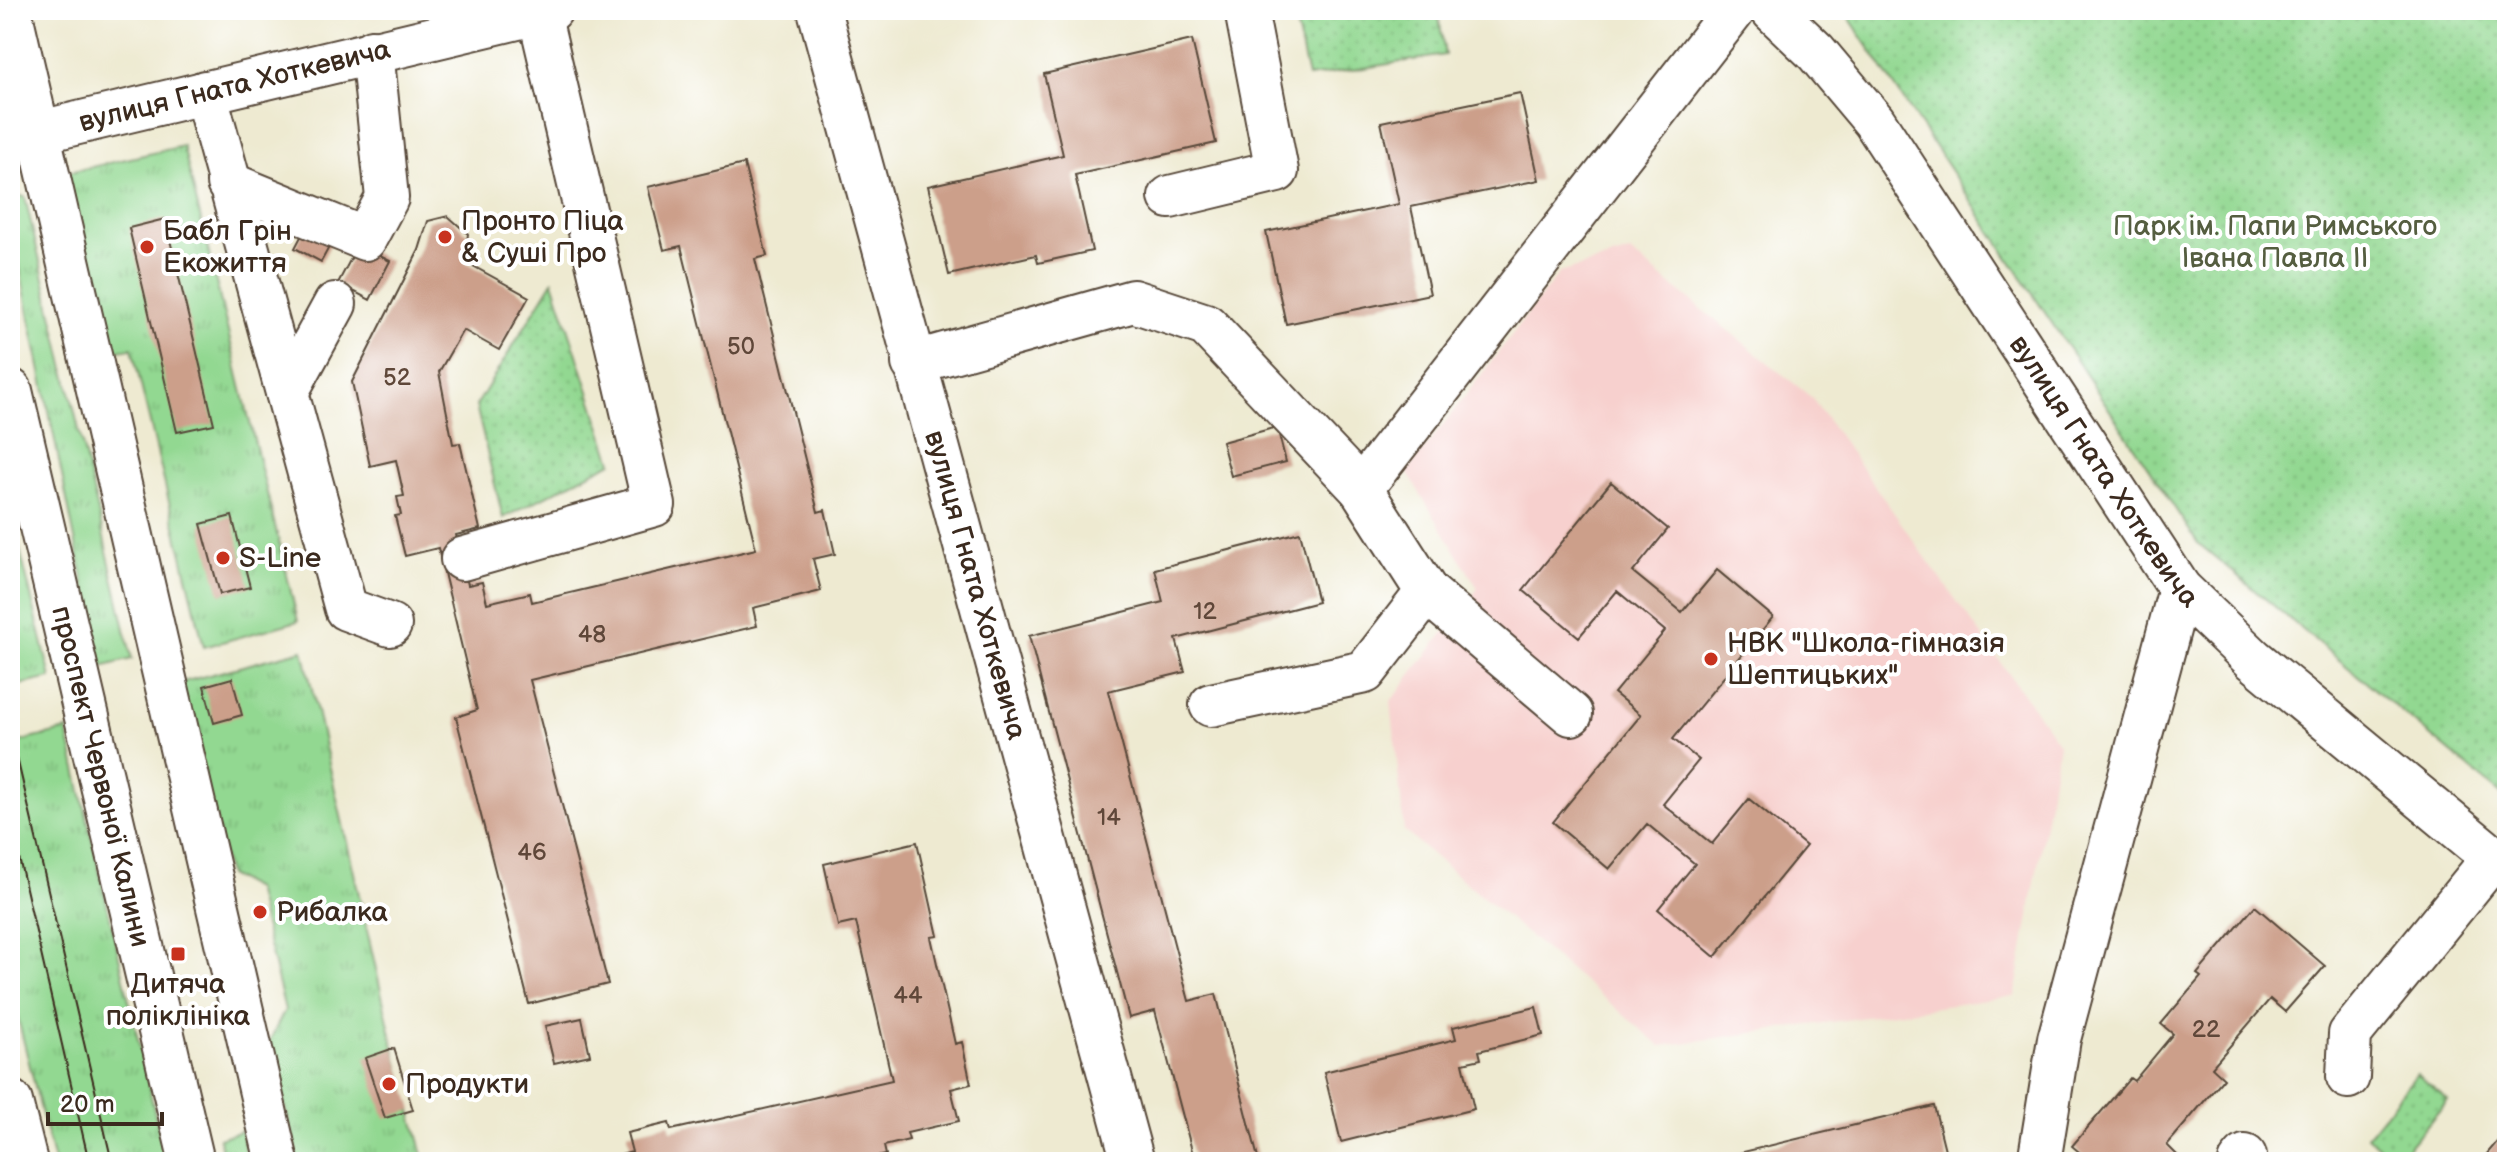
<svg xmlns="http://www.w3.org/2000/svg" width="2517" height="1172" font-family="'Balsamiq Sans',sans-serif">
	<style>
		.built { fill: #f7d0ce }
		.grass { fill: url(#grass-tufts); stroke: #668158; stroke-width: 2 }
		.park { fill: url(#park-dots); stroke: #668158; stroke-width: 2 }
		.building { fill: #cc9f8a }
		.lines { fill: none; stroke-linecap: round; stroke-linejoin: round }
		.minor-casing { stroke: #564739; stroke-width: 46 }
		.major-casing { stroke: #564739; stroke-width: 48 }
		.minor { stroke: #fff; stroke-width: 42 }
		.major { stroke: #fff; stroke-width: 44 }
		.tram { stroke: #3b2a1e; stroke-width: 2 }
		.poi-dot { fill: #c8321e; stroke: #fff; stroke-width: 3 }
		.labels { text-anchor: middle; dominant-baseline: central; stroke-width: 8; stroke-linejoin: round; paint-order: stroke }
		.number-label { font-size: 24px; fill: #5f4739 }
		.street-label { font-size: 28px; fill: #3b2a1e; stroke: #fff }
		.poi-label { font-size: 28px; fill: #3b2a1e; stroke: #fff; text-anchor: start }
		.park-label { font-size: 28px; fill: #555e40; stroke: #fff }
	</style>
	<defs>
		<pattern id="grass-tufts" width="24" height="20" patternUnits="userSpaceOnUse" patternTransform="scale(2)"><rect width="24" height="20" fill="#92d891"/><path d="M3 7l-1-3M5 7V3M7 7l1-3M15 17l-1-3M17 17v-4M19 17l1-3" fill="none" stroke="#7fba7d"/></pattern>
		<pattern id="park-dots" width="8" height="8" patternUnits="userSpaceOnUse" patternTransform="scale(2)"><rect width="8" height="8" fill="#92d891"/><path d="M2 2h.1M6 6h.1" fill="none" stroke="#7fba7d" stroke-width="1.8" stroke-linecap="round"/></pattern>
	</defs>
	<rect width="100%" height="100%" fill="#fff"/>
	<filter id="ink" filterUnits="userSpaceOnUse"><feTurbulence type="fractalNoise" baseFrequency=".0125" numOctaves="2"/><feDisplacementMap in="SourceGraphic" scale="16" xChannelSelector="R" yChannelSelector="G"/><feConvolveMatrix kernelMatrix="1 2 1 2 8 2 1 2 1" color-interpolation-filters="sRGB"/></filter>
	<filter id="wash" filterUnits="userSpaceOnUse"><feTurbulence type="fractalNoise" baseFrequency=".006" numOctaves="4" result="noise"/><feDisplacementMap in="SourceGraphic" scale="32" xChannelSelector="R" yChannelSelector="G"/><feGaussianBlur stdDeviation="1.8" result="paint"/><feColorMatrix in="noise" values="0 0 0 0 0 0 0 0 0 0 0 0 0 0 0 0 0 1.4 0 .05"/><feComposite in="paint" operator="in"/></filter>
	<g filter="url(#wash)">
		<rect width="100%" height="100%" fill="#eeead1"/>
		<path class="built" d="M1630 252 1811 397 2059 744 2015 996 1661 1046 1404 831 1391 701 1478 588 1407 472 1559 273Z"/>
		<path class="grass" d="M183 146 298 621 204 647 132 348 103 352 61 174Z
			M10 194 25 197 132 659 101 667 10 220Z
			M10 509 51 678 10 687Z
			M303 650 394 1048 425 1162H299L269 1042 285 1010 255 889 228 875 179 683Z
			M67 730 166 1162H54L10 987V744Z
			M241 1131 248 1162H224L219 1138Z"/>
		<path class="park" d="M1293 10H1369L1439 18 1445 55 1308 77Z
			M1844 10H2507V799L2198 543Z
			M553 281 612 462 503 518 476 406Z
			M2417 1074 2448 1100 2396 1162 2367 1136Z"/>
		<g id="blocks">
			<path class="building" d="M1192 40 1216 143 1075 175 1092 251 1038 263 1036 255 949 275 928 186 1063 155 1044 74Z
				M1520 93 1539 180 1411 207 1430 294 1286 324 1266 232 1399 204 1381 122Z
				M744 164 767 256 755 259 818 512 825 510 835 554 813 559 821 591 753 608 757 626 530 680 608 984 529 1004 456 717 477 710 438 548 405 556 395 516 401 515 397 497 404 496 396 460 370 466 352 382 419 250 428 221 448 216 468 234 464 261 529 297 499 350 463 330 439 372 453 444 460 443 480 529 456 535 468 585 482 582 487 603 530 593 532 602 756 549 681 246 664 250 648 187Z
				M165 219 214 424 177 432 129 228Z
				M307 225 334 238 321 262 295 248Z
				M358 245 390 261 370 300 338 283Z
				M1277 427 1286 462 1231 476 1222 442Z
				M1611 482 1668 529 1633 572 1682 612 1717 570 1773 617 1673 739 1699 760 1663 804 1712 844 1749 799 1806 846 1715 957 1658 909 1695 864 1647 824 1609 869 1553 822 1641 715 1614 693 1665 631 1617 591 1579 637 1523 590Z
				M232 516 250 587 220 594 201 524Z
				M1300 532 1318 602 1176 639 1185 672 1108 691 1189 1001 1216 994 1259 1162H1195L1155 1011 1129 1018 1029 636 1163 602 1155 569Z
				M232 678 242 715 214 723 204 686Z
				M917 842 938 936 931 937 955 1044 962 1042 971 1084 951 1089 959 1121 907 1133 909 1140 884 1146 886 1155 852 1162H595L632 1152 627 1133 669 1123 671 1130 892 1080 856 922 838 926 824 864Z
				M2255 906 2325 966 2285 1012 2270 999 2212 1067 2224 1078 2167 1145 2181 1159 2179 1162H2091L2072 1146 2130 1078 2134 1081 2173 1034 2161 1024 2201 977 2197 974Z
				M1536 1007 1543 1035 1479 1051 1481 1059 1463 1063 1474 1109 1341 1142 1324 1072 1456 1039 1453 1027Z
				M582 1018 590 1055 554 1063 545 1026Z
				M394 1048 413 1110 385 1118 365 1058Z
				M1934 1106 1948 1162H1706V1161Z
				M2507 1130V1162H2480Z"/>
		</g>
	</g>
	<g filter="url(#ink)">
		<use href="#blocks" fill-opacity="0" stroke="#564739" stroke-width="2"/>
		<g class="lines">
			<defs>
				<g id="minor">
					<path d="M10 10 277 1162"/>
					<path id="s1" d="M819 10 1133 1162"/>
					<path id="s2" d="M1772 10 1816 52 1874 121 2180 589 2253 659 2507 869"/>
					<path d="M205 92 346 609 390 625"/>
					<path id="s3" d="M11 139 551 10"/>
					<path d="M228 183 365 239 387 198 372 51"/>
					<path d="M1170 197 1277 171 1246 10"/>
					<path d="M913 363 1133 301 1206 325 1361 489 1734 10"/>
					<path d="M287 392 335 304"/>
					<path d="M462 559 654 505 539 13"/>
					<path d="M1427 592 1571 714"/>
					<path d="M1211 705 1365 672 1427 592 1361 489"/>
					<path d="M2348 1077 2350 1034 2493 858"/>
					<path d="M2039 1162 2059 1039 2180 589"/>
					<path d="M2240 1162 2245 1156"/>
				</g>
				<g id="major">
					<path id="s4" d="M10 391 192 1162"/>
					<path d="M10 1102 25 1162"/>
				</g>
			</defs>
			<use href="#minor" class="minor-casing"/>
			<use href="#major" class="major-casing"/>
			<use href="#minor" class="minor"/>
			<use href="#major" class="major"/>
			<path class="tram" d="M10 728 112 1162
				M10 819 89 1162"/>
		</g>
	</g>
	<g class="poi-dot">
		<circle cx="445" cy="237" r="8"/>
		<circle cx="147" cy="247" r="8"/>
		<circle cx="223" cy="558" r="8"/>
		<circle cx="1711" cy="659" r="8"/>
		<circle cx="260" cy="912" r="8"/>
		<rect x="170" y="946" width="16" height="16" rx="4"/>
		<circle cx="389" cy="1084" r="8"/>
	</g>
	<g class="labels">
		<g class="number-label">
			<text x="741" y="346">50</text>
			<text x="397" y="377">52</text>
			<text x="1205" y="611">12</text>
			<text x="592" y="634">48</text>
			<text x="1109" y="817">14</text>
			<text x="532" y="852">46</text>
			<text x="908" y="995">44</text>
			<text x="2206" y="1029">22</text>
		</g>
		<g class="street-label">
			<text stroke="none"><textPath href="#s3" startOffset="230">вулиця Гната Хоткевича</textPath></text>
			<text stroke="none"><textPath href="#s2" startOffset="570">вулиця Гната Хоткевича</textPath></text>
			<text stroke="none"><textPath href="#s1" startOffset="596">вулиця Гната Хоткевича</textPath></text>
			<text stroke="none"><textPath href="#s4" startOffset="396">проспект Червоної Калини</textPath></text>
		</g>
		<g class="poi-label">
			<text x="461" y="221">Пронто Піца<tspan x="461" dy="32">&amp; Суші Про</tspan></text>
			<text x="163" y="231">Бабл Грін<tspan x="163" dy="32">Eкожиття</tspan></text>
			<text x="239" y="558">S-Line</text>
			<text x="1727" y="643">НВК "Школа-гімназія<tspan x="1727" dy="32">Шептицьких"</tspan></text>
			<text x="276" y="912">Рибалка</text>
			<text x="178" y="984" text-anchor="middle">Дитяча<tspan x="178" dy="32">поліклініка</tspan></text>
			<text x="405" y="1084">Продукти</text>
		</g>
		<g class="park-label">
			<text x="2275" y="226">Парк ім. Папи Римського<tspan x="2275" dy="32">Івана Павла ІІ</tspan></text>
		</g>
	</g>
	<rect width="2517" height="1172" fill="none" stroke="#fff" stroke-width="40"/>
	<path d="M48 1112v12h114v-12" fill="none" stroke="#3b2a1e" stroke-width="4"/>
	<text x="60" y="1112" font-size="24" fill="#3b2a1e" stroke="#ffffff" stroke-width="6" paint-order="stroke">20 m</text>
</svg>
